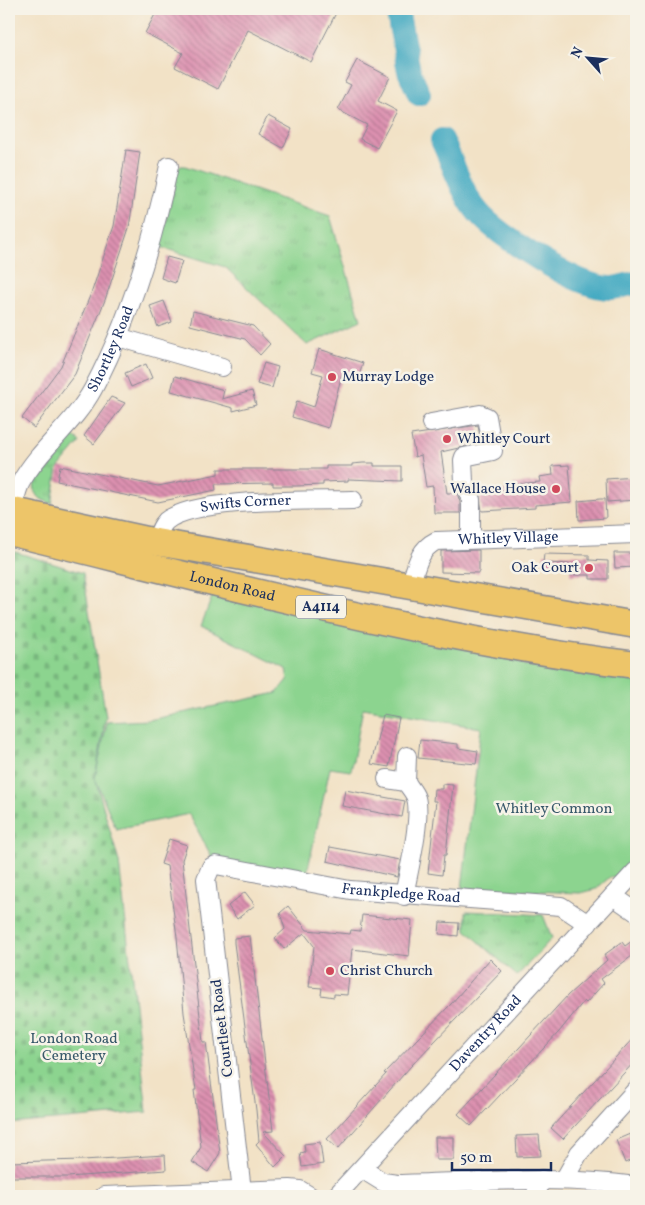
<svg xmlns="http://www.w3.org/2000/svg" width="645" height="1205" font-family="Vollkorn,serif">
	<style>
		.grass { fill: url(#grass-tufts); stroke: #548276 }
		.cemetery { fill: url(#cemetery-stones); stroke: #548276 }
		.green { fill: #8cd48f; stroke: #548276 }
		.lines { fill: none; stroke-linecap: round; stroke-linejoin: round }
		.river { stroke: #41a8c1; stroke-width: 24 }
		.building { fill: url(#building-back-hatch) }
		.minor-casing { stroke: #868892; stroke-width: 20 }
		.highway-casing { stroke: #868892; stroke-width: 29 }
		.minor { stroke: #fff; stroke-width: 18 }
		.highway { stroke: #edc569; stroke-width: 26 }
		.poi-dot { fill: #d1495b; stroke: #f7f3e8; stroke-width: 2 }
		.labels { text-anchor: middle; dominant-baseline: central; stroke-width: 5; stroke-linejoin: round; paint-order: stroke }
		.shield { fill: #f7f3e8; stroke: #5d6a87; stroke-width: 1 }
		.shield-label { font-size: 14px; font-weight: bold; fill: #1b2f5e }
		.street-label { font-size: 15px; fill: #1b2f5e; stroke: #f7f3e8 }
		.poi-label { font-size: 15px; fill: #1b2f5e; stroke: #f7f3e8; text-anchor: start }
		.park-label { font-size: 15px; fill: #37586a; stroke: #f7f3e8 }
	</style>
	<defs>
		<pattern id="grass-tufts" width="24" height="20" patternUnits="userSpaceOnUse" patternTransform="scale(1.25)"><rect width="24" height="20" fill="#8cd48f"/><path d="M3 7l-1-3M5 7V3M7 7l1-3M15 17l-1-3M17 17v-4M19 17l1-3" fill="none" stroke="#78b67e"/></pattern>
		<pattern id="cemetery-stones" width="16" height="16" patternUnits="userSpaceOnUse" patternTransform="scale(1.25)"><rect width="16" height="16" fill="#8cd48f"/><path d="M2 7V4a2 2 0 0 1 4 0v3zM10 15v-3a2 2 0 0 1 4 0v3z" fill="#78b67e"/></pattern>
		<pattern id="building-back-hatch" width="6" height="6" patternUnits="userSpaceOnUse" patternTransform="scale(1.25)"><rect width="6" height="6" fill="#dd91b0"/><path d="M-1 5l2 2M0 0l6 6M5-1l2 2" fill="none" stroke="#b27792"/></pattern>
	</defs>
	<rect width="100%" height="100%" fill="#f7f3e8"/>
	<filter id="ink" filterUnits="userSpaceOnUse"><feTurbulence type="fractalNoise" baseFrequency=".02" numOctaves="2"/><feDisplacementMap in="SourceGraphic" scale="10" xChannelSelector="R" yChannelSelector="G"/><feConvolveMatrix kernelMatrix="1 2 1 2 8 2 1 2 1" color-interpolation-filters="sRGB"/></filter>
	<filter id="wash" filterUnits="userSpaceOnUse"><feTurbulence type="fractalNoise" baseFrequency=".0096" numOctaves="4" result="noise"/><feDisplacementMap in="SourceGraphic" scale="20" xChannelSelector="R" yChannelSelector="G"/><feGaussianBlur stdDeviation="1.12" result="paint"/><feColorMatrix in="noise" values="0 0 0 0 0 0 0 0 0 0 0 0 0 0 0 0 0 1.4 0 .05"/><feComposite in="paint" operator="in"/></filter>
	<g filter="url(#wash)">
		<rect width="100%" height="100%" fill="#f2e2c6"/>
		<path class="grass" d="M179 166H185L330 216 361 320 307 345 225 267 160 247Z
			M72 435 80 442 58 468 52 504 41 499 35 493 34 481Z
			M466 911 543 915 552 938 517 976 466 930Z"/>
		<path class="cemetery" d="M9 550 83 573 106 717 95 778 119 862 147 1112 9 1124Z"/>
		<path class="green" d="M213 594 494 651 525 665 551 670 580 666 636 674V882L610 877 596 889 580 893 462 888 481 728 363 708 351 771 330 768 305 882 216 865 189 814 116 829 95 778 107 722 149 720 277 693 288 680 286 669 201 626Z"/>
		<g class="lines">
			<path class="river" d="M397 9 409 71 419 94
				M442 140C453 163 461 191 477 211 497 236 578 288 610 288 618 288 628 284 636 283"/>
		</g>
		<g id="blocks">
			<path class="building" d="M158 9H338L311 62 248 30 218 89 175 67 183 53 145 33Z
				M357 60 390 77 378 101 397 111 377 148 360 139 367 125 338 110 351 85 345 82Z
				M268 116 292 129 283 148 258 134Z
				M126 150 140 152 129 228 105 300 75 374 34 428 22 418 61 366 92 291 114 226Z
				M167 257 182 261 175 283 161 278Z
				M164 301 172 322 158 327 150 306Z
				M193 311 253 326 270 344 260 355 245 339 190 325Z
				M319 349 363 363 358 379 342 374 328 428 292 417 297 401 314 407 323 375 312 372Z
				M264 363 278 367 272 388 257 384Z
				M146 364 152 378 131 387 125 373Z
				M175 376 224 390 222 399 252 391 256 405 233 411V408L171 391Z
				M111 397 125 403 94 444 84 436Z
				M478 425 481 443 441 452 447 493H457L460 502V513H434L433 486 426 487 421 455 415 457 411 435Z
				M363 463H374V466H402V481L348 479V481L323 482V485L296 486H273V483L215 484 216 490 158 502 57 481 60 466 158 486 218 474V469H326V466H352V464Z
				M569 465 572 502 535 505V508L482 511 479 491 514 490 513 484 540 482 539 477 553 475 552 466Z
				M636 477V500L607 502 606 479Z
				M600 499H605L606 518 579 520 578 501Z
				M479 550V573L441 572V551Z
				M614 553H636V567L615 568Z
				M544 554 589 555V560L608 561V579H590V575H570L571 564 543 563Z
				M383 715 399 718 389 767 371 764Z
				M420 740 458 744V748L478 751 476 764 418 758Z
				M442 784 453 785 446 855H444L442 875 428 873 436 801H433L434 789H442Z
				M345 790 405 801 402 817 342 806Z
				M169 839 187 845 182 860 203 1042H206L220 1153 208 1172 192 1162 201 1147 194 1090H196L184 1013 177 937 167 866 161 864Z
				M330 847 400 860 397 877 327 861Z
				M245 892 255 905 237 919 228 906Z
				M288 906 307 930 350 934 351 930 360 931 362 915 412 920 409 956 352 949 347 995 334 994V997L321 995 322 988 309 987 314 946 304 933 284 949 275 938 285 929 280 913Z
				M440 922 459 923 458 936 439 934Z
				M250 936 273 1131 263 1132 286 1156 275 1167 256 1144 259 1141 256 1110 234 943V938Z
				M636 938V951L632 956 601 979 604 983 586 1003 584 1001 559 1032 471 1126 458 1114 568 995 607 960 604 955 622 942 625 946Z
				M490 959 502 971 411 1066 338 1149 327 1139 386 1074 384 1073 451 1004Z
				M636 1035V1060L563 1139 551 1128Z
				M630 1134 636 1150V1158L625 1163 616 1140Z
				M539 1135 541 1156 517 1157 516 1136Z
				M435 1137H454V1160H436Z
				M320 1142 323 1164 302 1167 300 1153 305 1152 304 1144Z
				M165 1155 166 1170 67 1177H9V1162L83 1160Z"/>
		</g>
	</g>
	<g filter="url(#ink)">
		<use href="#blocks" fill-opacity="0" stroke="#868892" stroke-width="1"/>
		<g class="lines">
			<defs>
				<g id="minor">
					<path d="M118 337 222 367"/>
					<path d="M431 423 480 414 487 417 493 451 464 457 463 460 464 482 471 500V539"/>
					<path id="s1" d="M12 511C15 502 16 491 21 482 40 448 74 424 93 389 130 320 153 241 169 166"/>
					<path id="s2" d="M156 542C158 535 160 527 166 521 195 497 312 501 353 500"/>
					<path id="s3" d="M410 586C416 568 418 550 436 541L636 534"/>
					<path d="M387 779 406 782C409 787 414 792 416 798 422 819 408 873 404 896"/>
					<path d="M406 782 407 756"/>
					<path d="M613 896 636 912"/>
					<path d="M362 1169 383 1182 397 1184C477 1182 557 1175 636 1186"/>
					<path d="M564 1180 579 1153 636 1090"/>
					<path id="s4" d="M242 1191 206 879 211 867 216 865 350 890 561 906 588 924"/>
					<path d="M104 1196 290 1189 300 1190 310 1196"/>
					<path id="s5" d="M336 1196 636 871"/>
					<path d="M535 1196 542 1179"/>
				</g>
				<g id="highway">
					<path d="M9 510 156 542 636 625"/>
					<path id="s6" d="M9 532C216 582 424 639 636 665"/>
				</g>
			</defs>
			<use href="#minor" class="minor-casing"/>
			<use href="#highway" class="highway-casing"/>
			<use href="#minor" class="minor"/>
			<use href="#highway" class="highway"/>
		</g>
	</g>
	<g class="poi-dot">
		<circle cx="332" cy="377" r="5"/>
		<circle cx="447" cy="439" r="5"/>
		<circle cx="556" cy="489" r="5"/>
		<circle cx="589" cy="568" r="5"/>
		<circle cx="330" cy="971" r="5"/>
	</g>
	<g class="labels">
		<rect class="shield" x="296" y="595.5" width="50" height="23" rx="4"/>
		<g class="shield-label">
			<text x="321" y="607">A4114</text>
		</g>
		<g class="street-label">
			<text stroke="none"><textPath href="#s1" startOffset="192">Shortley Road</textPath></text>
			<text stroke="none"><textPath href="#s2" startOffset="106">Swifts Corner</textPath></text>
			<text stroke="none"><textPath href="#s3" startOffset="126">Whitley Village</textPath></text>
			<text stroke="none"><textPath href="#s6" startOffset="230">London Road</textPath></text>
			<text stroke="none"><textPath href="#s4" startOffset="520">Frankpledge Road</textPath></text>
			<text transform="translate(223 1028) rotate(-97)">Courtleet Road</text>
			<text stroke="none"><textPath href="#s5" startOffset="221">Daventry Road</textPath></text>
		</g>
		<g class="poi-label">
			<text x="342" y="377">Murray Lodge</text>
			<text x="457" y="439">Whitley Court</text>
			<text x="546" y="489" text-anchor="end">Wallace House</text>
			<text x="579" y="568" text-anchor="end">Oak Court</text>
			<text x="340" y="971">Christ Church</text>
		</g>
		<g class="park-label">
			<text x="554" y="809">Whitley Common</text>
			<text x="74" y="1039">London Road<tspan x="74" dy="17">Cemetery</tspan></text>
		</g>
	</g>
	<rect width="645" height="1205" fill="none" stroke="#f7f3e8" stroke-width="30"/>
	<g transform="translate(588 58) rotate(297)" stroke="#f7f3e8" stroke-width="4" paint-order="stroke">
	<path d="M0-4L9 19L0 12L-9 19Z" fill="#1b2f5e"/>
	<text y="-8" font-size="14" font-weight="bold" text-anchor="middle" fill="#1b2f5e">N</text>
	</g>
	<path d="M452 1162v8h99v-8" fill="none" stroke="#1b2f5e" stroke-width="2.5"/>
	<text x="460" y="1162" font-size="15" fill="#1b2f5e" stroke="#f7f3e8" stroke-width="4" paint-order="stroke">50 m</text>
</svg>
